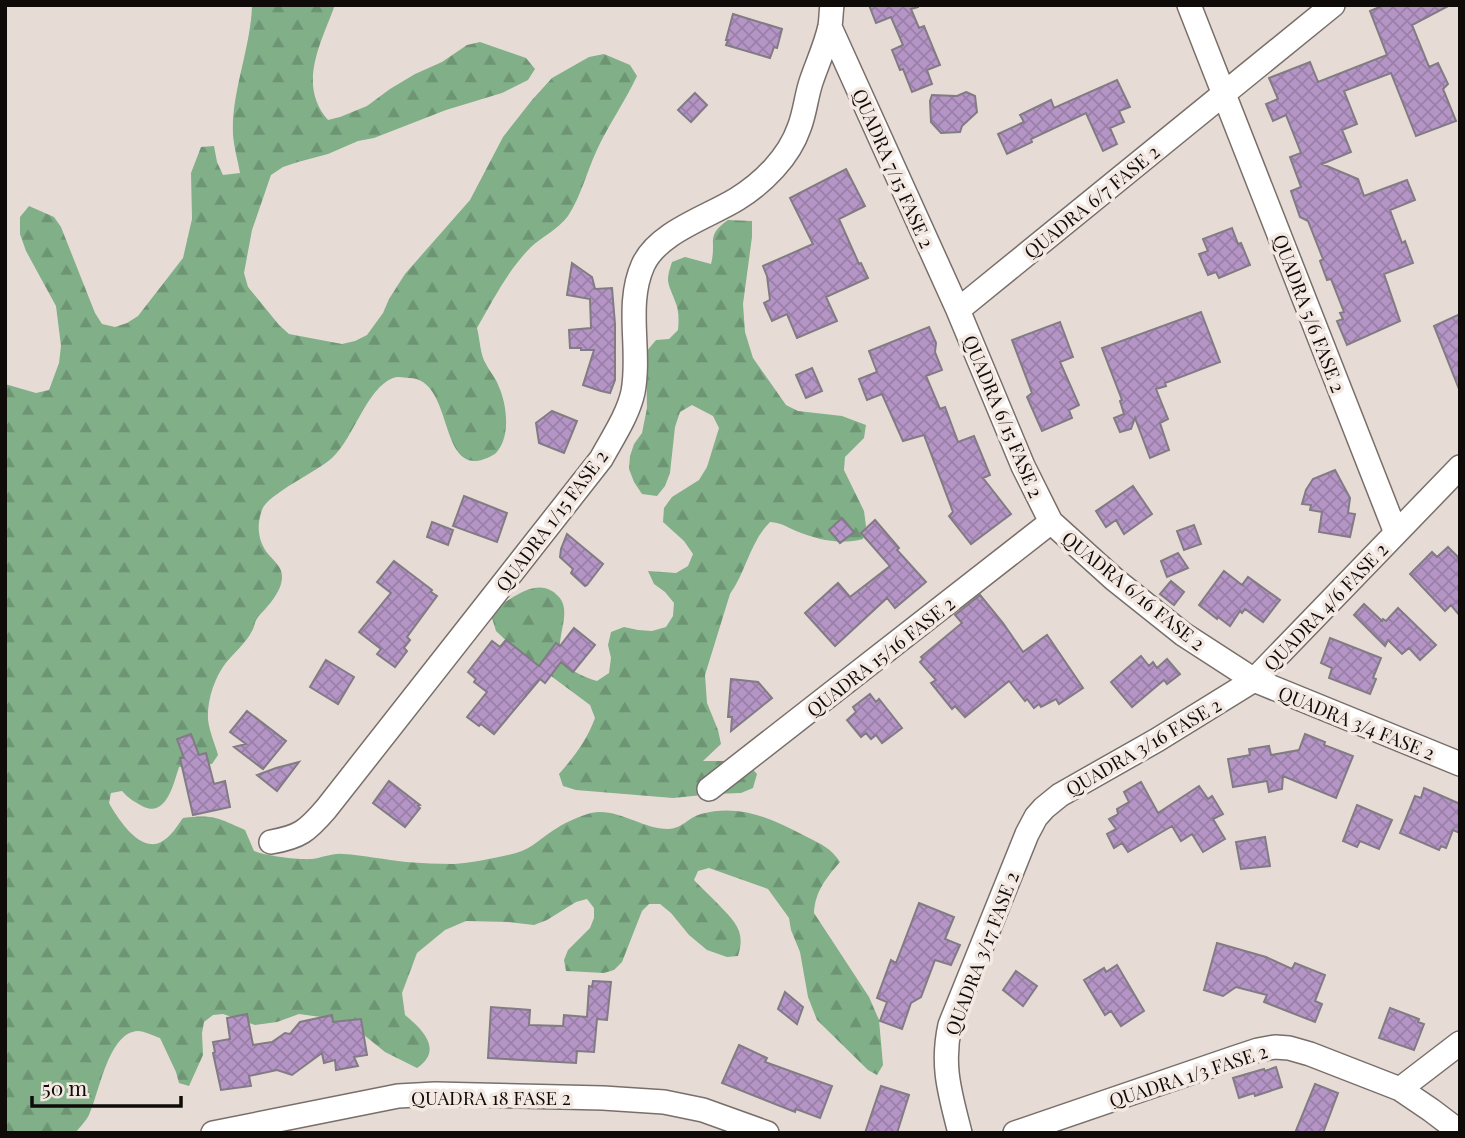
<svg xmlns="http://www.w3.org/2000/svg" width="1465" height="1138" font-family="'Playfair Display',serif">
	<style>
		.forest { fill: url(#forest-firs) }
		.building { fill: url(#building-cross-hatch); stroke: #817b84; stroke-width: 2 }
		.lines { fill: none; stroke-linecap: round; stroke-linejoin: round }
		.minor-casing { stroke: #796f6a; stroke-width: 26 }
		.minor { stroke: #fff; stroke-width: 23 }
		.labels { text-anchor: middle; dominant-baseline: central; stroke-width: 7; stroke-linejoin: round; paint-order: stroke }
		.street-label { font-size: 19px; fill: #0f0b09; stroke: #f4e9e2 }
	</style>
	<defs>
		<pattern id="forest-firs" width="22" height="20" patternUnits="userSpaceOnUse" patternTransform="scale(1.75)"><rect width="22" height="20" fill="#80af88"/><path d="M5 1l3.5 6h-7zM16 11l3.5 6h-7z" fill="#6d9574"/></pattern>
		<pattern id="building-cross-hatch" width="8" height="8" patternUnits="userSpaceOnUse" patternTransform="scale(1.75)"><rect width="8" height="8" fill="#b595c5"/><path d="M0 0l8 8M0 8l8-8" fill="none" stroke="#9a7fa8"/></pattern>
	</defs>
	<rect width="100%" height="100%" fill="#e7dcd5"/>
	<path class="forest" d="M252 5H335C321 43 297 85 328 120L340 117 367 106 390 89 415 74 442 62 467 45 480 42 526 58 535 69 528 80 502 93 446 110 374 138 358 141 328 154 298 162 283 167 271 175 252 230 244 273 248 287 279 325 289 334 342 344 355 341 367 335 383 313 389 299 405 274 470 200 503 137 532 100 552 78 589 57 604 54 630 65 637 76C625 102 608 125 596 152 586 174 581 196 568 216 558 229 542 237 531 247 508 270 493 300 477 328 480 339 480 355 486 364 490 372 496 378 499 387 507 405 511 437 496 453 491 457 483 460 477 461 439 464 452 379 409 378 405 378 398 376 393 378 367 388 354 437 333 457 319 471 267 494 262 510 256 526 258 542 269 555 275 562 282 567 282 577 282 592 267 607 258 617 254 622 255 626 252 631 246 643 233 654 225 664 214 679 207 701 208 719 209 731 215 744 218 755L212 764 179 767C174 782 167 817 144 807 135 802 129 799 122 791L111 793 109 803C118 819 140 853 161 842 171 837 177 826 183 818 214 814 218 818 245 830L254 851C267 856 298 860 312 859 322 858 332 853 343 854 364 855 385 860 406 862 421 863 438 864 454 864 470 863 500 857 516 853 532 849 543 836 557 828 566 822 580 816 591 813 617 807 642 829 668 829 682 829 689 817 701 814 740 803 773 819 807 837 821 844 831 848 840 862 826 878 815 892 814 913L869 997 879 1020 883 1065 877 1075 868 1070 817 1020 808 997 800 952 791 930 789 918 768 889 709 868 698 871 694 880C702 888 711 897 719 905 735 922 746 931 738 956L727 957 707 950 689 935 671 913 660 904H649L642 911 622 962 614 970 604 973 566 971 564 960 568 950 590 928 594 918V908L587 899 576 902 547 920 534 925 508 922 466 921 445 930 417 953 402 993 405 1015C422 1029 444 1050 417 1068L385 1052 354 1027 321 1017 299 1014 277 1022 255 1025 223 1014 213 1015 204 1022 202 1033 203 1055 189 1086 179 1083 176 1072 160 1038C154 1036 144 1031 138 1031 108 1032 99 1095 89 1115 86 1121 80 1127 75 1133H5V384L36 393 49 390 59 363 61 346 56 306 26 251 20 234V217L29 206 54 217 61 227 95 313 102 324 115 327 127 323 138 316 183 258 192 219 191 173 201 147 214 146 217 162 223 175 240 173C238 161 234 148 233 135 231 92 251 48 252 5Z
		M728 220 752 221V237L743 304 745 332 753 358 786 405 798 411 842 416 866 425 864 438 845 457 844 470 864 511 866 526 863 539C841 545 818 540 796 531 785 526 782 523 770 522 750 542 746 572 730 594L705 675 707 703 718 730 721 744 703 761H733L748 764 757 774 753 788 741 793 713 794 673 798 576 790 563 786 559 774C574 757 587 740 595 718L590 705 516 650 496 631 492 618C493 615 494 611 497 608 500 604 506 602 510 599 526 589 544 580 559 597 573 613 554 639 562 657 568 671 584 677 597 681L609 673 611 658 608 645 611 632 624 627 638 630 652 631 666 627 673 616 674 603 665 592 654 584 648 571 676 573 688 566 693 554 684 541 663 522 664 508 672 497 699 480 707 467 719 428 713 416 692 405 680 412 675 427 670 473 665 486 657 496 642 494 634 482 629 469 630 456 634 444 642 433 647 408 646 352 656 340 669 339 678 330C679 320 679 310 675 301 668 282 665 283 672 262L685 257 711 264C717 241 705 236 728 220Z"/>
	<path class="building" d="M869 5H918V7L911 9 919 28 924 26 940 65 927 70 932 84 912 92 903 69 900 70 892 50 903 45 891 17 876 23Z
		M1384 5H1450L1412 25 1429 67 1438 63 1448 84 1443 89 1456 121 1416 136 1391 73 1344 91 1357 124 1342 130 1351 152 1322 164 1358 179 1364 196 1407 180 1415 200 1390 210 1402 243 1405 241 1413 263 1384 274 1400 321 1347 345 1337 321 1343 319 1340 313 1344 312 1331 279 1327 280 1320 261 1323 259 1308 221 1300 217 1291 191 1301 187 1290 157 1301 153 1286 115 1273 121 1266 104 1278 99 1269 78 1310 62 1318 82 1387 55 1370 11Z
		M733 14 782 29 777 48 774 47 770 58 726 45 728 40H726Z
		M1117 80 1130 107 1119 111 1124 122 1110 128 1117 144 1103 151 1086 113 1031 139 1032 142 1007 154 998 134 1024 122 1020 115 1051 100 1054 108Z
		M966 92 975 96 977 112 962 126 960 132 941 133 931 122 930 101 932 95 957 96Z
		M695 93 707 105 691 122 678 110Z
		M846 169 865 206 839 219 859 264 861 263 868 278 826 297 837 321 797 338 787 314 772 321 764 303 770 300 767 276 763 266 813 244 790 198Z
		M1232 228 1238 244 1241 243 1250 265 1219 278 1216 272 1208 275 1199 254 1208 251 1203 239Z
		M572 263 592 277 595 289 612 288 615 324V380L610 393 601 391 583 385 594 350H581V348H570L569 330 591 328 590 299 567 295Z
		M1201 312 1220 362 1165 383 1166 386 1156 389 1168 419 1160 423 1169 450 1150 458 1135 418 1131 429 1120 432 1114 418 1124 414 1120 401 1122 400 1102 348Z
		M1460 314V389H1459L1434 326Z
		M1060 322 1073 357 1060 362 1079 405 1069 410 1072 418 1042 431 1027 397 1032 393 1012 340Z
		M929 327 936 343 935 352 942 370 926 376 940 409 945 407 958 442 974 436 990 475 983 478 1011 514 971 544 949 516 953 512 924 435 903 441 882 394 867 400 859 379 877 372 869 351Z
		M812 368 822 391 806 398 796 375Z
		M552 411 577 421 564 453 539 443 536 423Z
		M1335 470 1350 498 1348 513 1355 514 1350 537 1319 532 1322 512 1310 510 1311 505 1302 504 1306 490 1313 479Z
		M1133 486 1152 514 1124 534 1116 520 1106 527 1096 511Z
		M464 496 507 513 497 542 453 526Z
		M842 518 854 532 840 543 829 530Z
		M875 520 899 548 897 550 926 582 895 608 887 598 835 646 805 613 838 583 850 597 890 566 861 533Z
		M432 522 453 530 448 545 427 537Z
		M1194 525 1201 544 1184 550 1177 531Z
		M567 534 603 564 587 585 585 586 571 573 573 569 560 557 561 549Z
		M1448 547 1460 559V616L1451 605 1445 611 1410 574 1432 552 1437 557Z
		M1178 553 1188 568 1167 577 1161 561Z
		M394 561 432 590 431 592 437 596 407 637 410 640 404 648 407 651 395 667 377 654 381 649 359 632 391 593 377 582Z
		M1224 571 1242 585 1248 577 1280 600 1263 622 1245 609 1242 613 1240 611 1230 626 1218 617 1217 619 1199 605Z
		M1171 581 1184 592 1174 605 1160 594Z
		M980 595 1003 623 1023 652 1047 635 1083 688 1059 704 1056 699 1041 707 1039 704 1034 708 1027 699 1025 701 1009 681 965 717 955 706 952 709 931 683 936 680 920 662 923 659 921 657 962 623 955 615Z
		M1364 604 1382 621 1383 619 1386 621 1398 608 1436 645 1420 660 1409 648 1402 654 1388 640 1385 646 1354 615Z
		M574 628 595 645 573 672 561 662 545 683 540 679 494 734 481 724 479 726 467 717 487 692 474 682 476 679 468 672 492 641 500 647 506 640 539 666 556 643 560 646Z
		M1330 638 1381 658 1373 678 1376 679 1370 694 1329 678 1332 668 1321 663Z
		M1141 656 1149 666 1153 662 1157 668 1167 659 1180 674 1167 684 1164 680 1132 707 1111 682Z
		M326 660 354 677 338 704 310 687Z
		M731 679 758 682 772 698 731 731 732 717H728Z
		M870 694 876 702 879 699 902 728 882 743 876 735 871 739 866 733 861 737 847 720 856 712 853 707Z
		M247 711 286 741 263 769 234 747 246 744 230 732Z
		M191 734 199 755 206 753 214 784 225 781 230 807 193 815 180 758H184L177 739Z
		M1305 734 1325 742 1324 745 1353 756 1336 798 1283 776 1282 789 1269 792 1267 781 1233 787 1228 759 1250 755 1249 749 1269 746 1271 755 1299 750Z
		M299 762 277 791 257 775 276 768Z
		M389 781 420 805 418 806 420 808 405 827 373 803Z
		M1141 782 1158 813 1199 786 1208 799 1212 796 1223 814 1213 819 1225 839 1203 852 1192 834 1181 841 1172 826 1128 852 1122 843 1114 848 1107 834 1116 829 1109 819 1118 814 1117 809 1129 802 1124 792Z
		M1424 788 1460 804V833L1453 830 1446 848 1441 846 1439 850 1400 833 1415 796 1421 798Z
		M1357 805 1392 820 1379 849 1360 841 1357 847 1343 841Z
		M1265 837 1270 866 1241 869 1236 842Z
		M919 903 954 917 945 939 960 945 951 965 935 960 921 997 911 1003 902 1029 880 1021 887 1002 877 998 891 960 896 963Z
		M1217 943 1266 957 1292 969 1295 963 1325 975 1315 1001 1322 1004 1315 1022 1264 1002 1267 995 1236 987 1223 996 1204 990Z
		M1117 965 1144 1011 1121 1026 1111 1011 1105 1015 1084 980 1104 968 1106 972Z
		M1016 971 1037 986 1023 1006 1003 990Z
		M593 981 611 982 607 1020 597 1019 594 1052 577 1051 576 1063 488 1058 491 1007 530 1010 529 1025 563 1026 564 1015 587 1017 589 986 592 987Z
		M785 992 803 1007 797 1024 778 1009Z
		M1390 1008 1419 1019 1418 1022 1424 1024 1414 1050 1379 1038Z
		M247 1014 253 1045 272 1042 285 1033 290 1034 300 1022 332 1015 333 1022 361 1019 367 1055 354 1057 358 1066 336 1070 335 1060 324 1063 322 1053 292 1075 277 1070 249 1076 251 1086 221 1090 213 1053 215 1052 213 1042 230 1039 227 1018Z
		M739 1045 767 1058 765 1062 832 1086 820 1118 796 1109 795 1112 722 1083Z
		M1276 1067 1282 1087 1255 1096 1254 1093 1239 1098 1233 1078 1264 1069 1265 1071Z
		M1315 1084 1338 1093 1323 1133H1295Z
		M881 1086 909 1095 897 1133H865Z"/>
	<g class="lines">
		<defs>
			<path id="minor" d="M1189 5 1396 533
				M830 27 958 310 1023 466 1051 522 1114 579 1183 634 1254 680 1460 764
				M958 310 1333 5
				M709 789 1051 522
				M271 842C300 837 307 831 326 809L601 459C613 437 628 415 633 392 641 350 625 305 643 265 658 232 708 217 737 199 763 183 789 157 799 128 805 113 806 97 811 82 817 64 826 45 830 26 831 20 831 12 832 5
				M1400 1089 1460 1043
				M213 1133 398 1096 435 1094 603 1098 664 1102 703 1110 767 1133
				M960 1133C950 1093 941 1066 950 1025L1027 834 1036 817 1044 808 1060 795 1157 740 1254 680 1460 467
				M1015 1133 1234 1058 1258 1050 1275 1047 1289 1048 1310 1054 1400 1089 1431 1110 1460 1132"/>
		</defs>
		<use href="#minor" class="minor-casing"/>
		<use href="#minor" class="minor"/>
	</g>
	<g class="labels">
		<g class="street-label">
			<text transform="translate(894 168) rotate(66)">QUADRA 7/15 FASE 2</text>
			<text transform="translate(1091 201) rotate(-39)">QUADRA 6/7 FASE 2</text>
			<text transform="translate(1310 313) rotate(69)">QUADRA 5/6 FASE 2</text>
			<text transform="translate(1004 416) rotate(67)">QUADRA 6/15 FASE 2</text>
			<text transform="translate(551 520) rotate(-53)">QUADRA 1/15 FASE 2</text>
			<text transform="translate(1134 590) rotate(39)">QUADRA 6/16 FASE 2</text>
			<text transform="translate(1325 606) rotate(-46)">QUADRA 4/6 FASE 2</text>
			<text transform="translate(880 656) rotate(-38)">QUADRA 15/16 FASE 2</text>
			<text transform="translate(1357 722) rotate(22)">QUADRA 3/4 FASE 2</text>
			<text transform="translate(1143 746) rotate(-30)">QUADRA 3/16 FASE 2</text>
			<text transform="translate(981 953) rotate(-69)">QUADRA 3/17 FASE 2</text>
			<text transform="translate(1188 1075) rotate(-18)">QUADRA 1/3 FASE 2</text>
			<text x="491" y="1097">QUADRA 18 FASE 2</text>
		</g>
	</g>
	<rect width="1465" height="1138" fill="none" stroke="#0f0b09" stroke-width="14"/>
	<path d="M32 1096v10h149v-10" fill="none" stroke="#0f0b09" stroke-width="3.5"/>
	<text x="42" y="1096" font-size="21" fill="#0f0b09" stroke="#f4e9e2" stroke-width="5" paint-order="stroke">50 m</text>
</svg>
